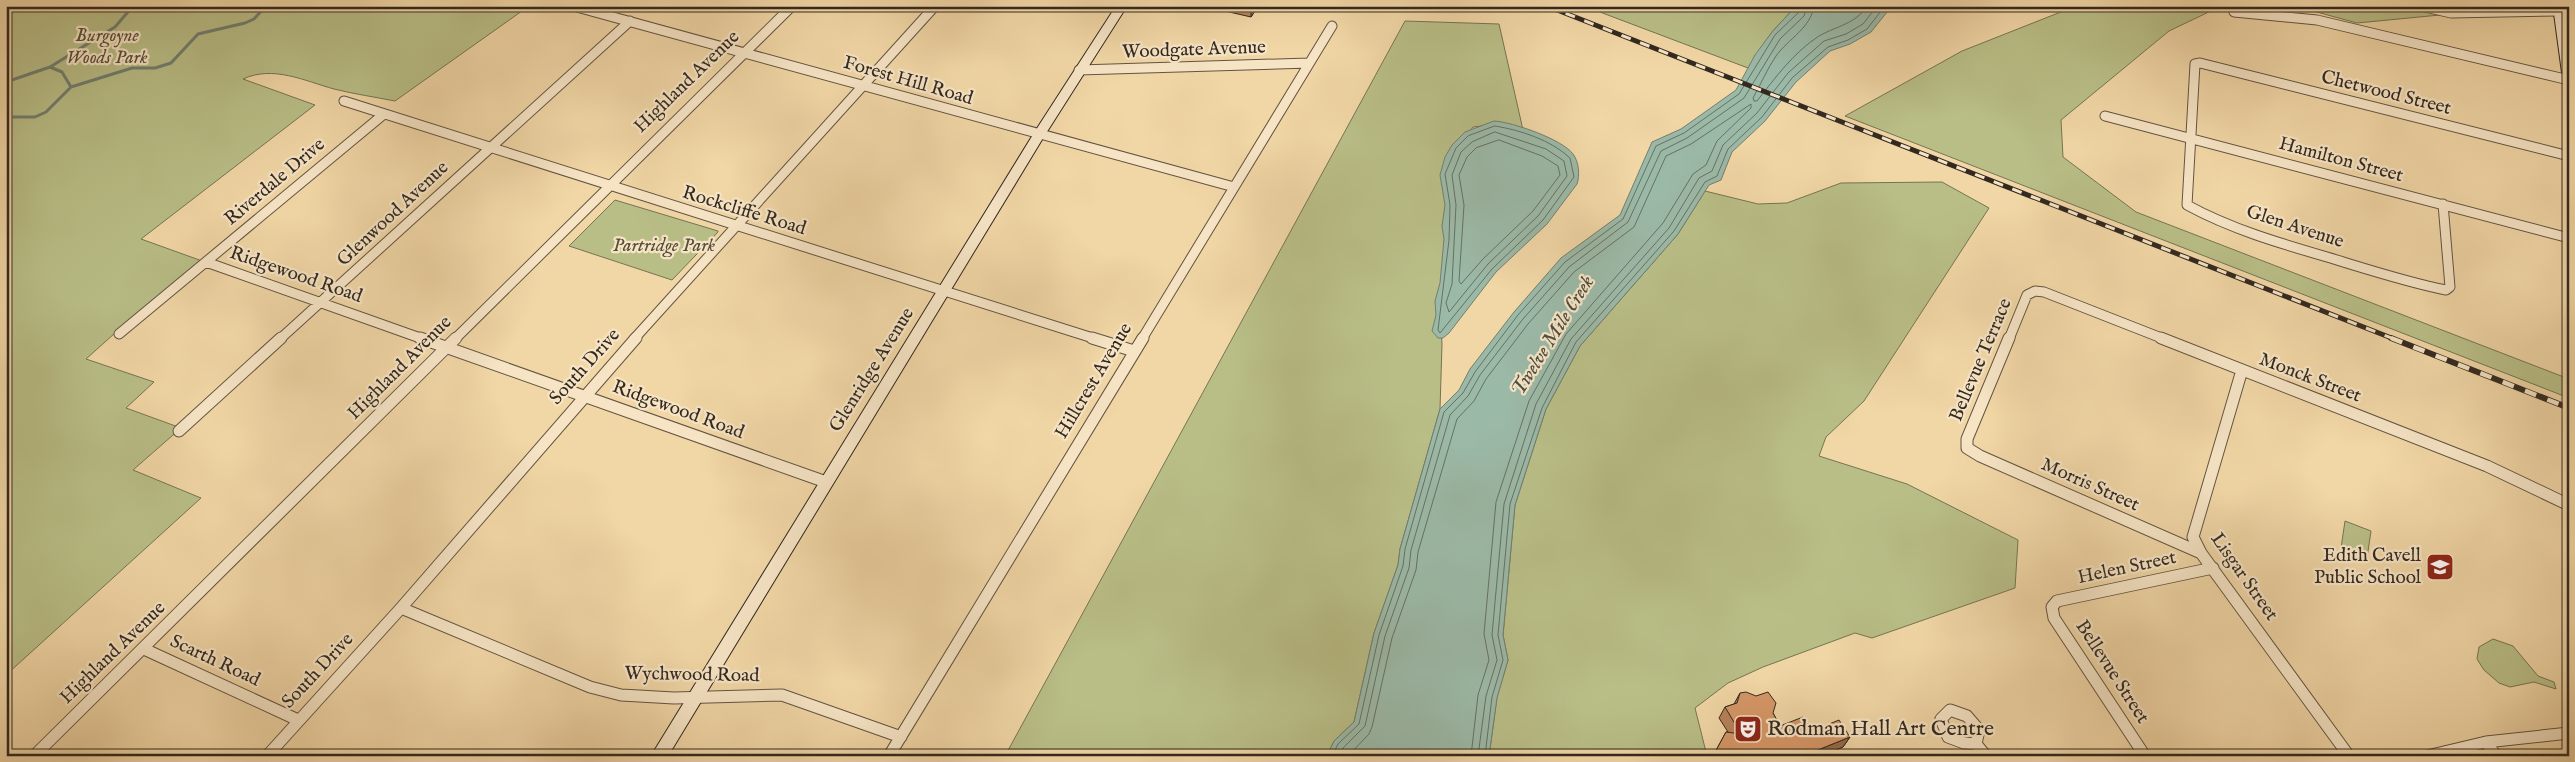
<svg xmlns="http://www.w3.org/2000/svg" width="2575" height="762" font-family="'IM FELL English',serif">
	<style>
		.green { fill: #b9be87; stroke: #767454 }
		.water { fill: #9bb9a7; stroke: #717f71 }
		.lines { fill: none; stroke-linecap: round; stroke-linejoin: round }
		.shore { stroke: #667164; stroke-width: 1 }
		.stream { stroke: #717f71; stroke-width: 3 }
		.minor-far1-casing { stroke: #625442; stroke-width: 11 }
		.minor-casing { stroke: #625442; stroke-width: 13 }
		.tertiary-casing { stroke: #625442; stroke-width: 12 }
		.secondary-casing { stroke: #322920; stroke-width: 2 }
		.minor-far1 { stroke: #f6e4c5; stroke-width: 9 }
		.minor { stroke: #f6e4c5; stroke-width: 11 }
		.tertiary { stroke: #f6e4c5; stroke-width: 11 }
		.secondary { fill: #f6e4c5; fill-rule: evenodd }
		.rail-far1-casing { stroke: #322920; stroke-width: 5 }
		.rail-casing { stroke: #322920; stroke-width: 6 }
		.rail-far1 { stroke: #f6e4c5; stroke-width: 3; stroke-dasharray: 10; stroke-linecap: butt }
		.rail { stroke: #f6e4c5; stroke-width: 4.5; stroke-dasharray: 12; stroke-linecap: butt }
		.wall { fill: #b88259; stroke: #322920 }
		.shaded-wall { fill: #966a49; stroke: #322920 }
		.building { fill: #d69768; stroke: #322920 }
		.labels { text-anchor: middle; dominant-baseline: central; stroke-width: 4.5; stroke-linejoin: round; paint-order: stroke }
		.park-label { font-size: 19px; font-style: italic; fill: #544e3a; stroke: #f6e4c5 }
		.street-label { font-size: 19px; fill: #322920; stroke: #f6e4c5 }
		.poi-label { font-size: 19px; fill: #322920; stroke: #f6e4c5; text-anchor: end }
		.water-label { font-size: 20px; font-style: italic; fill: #4c4d42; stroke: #f6e4c5 }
		.near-poi-label { font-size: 22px; fill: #322920; stroke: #f6e4c5; text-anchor: start }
	</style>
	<rect width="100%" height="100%" fill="#f1d6a6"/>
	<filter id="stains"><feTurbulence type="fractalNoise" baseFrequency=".004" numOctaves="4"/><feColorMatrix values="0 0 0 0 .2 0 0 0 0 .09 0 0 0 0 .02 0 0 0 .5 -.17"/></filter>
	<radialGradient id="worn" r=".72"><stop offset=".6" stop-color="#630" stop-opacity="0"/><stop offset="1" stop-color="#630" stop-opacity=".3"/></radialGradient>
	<path class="green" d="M6 6H529L395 101C375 97 354 94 334 89 305 81 273 65 243 79L315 105 141 239 205 262 115 333 86 359 154 382 126 408 181 428 133 470 201 498 6 675Z
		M1584 6H1796L1772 32 1748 68Z
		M2076 6H2212L2215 9 2169 31 2061 120 2063 157 2136 212 2569 379V398L1845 116 1962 51Z
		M2318 6H2409L2440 15 2357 23 2302 8Z
		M1405 21 1499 24 1523 130 1500 124 1473 127 1467 135 1439 297 1442 344 1440 409 1400 549 1398 565 1374 633 1354 722 1334 741 1327 756H1005Z
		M1942 182 1989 208 1864 401 1826 437 1819 456 1907 484 2018 540 2015 588 1872 638 1855 633 1763 667 1728 683 1695 708 1707 756H1489L1497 697 1508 660 1503 635 1515 505 1546 409 1580 346 1678 234 1705 191 1758 204 1787 203 1841 183Z
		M615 200 718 231V232L672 280 569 246Z
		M2345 521 2371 531 2367 558 2341 548Z
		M2493 639 2513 646 2538 676 2554 682 2556 689 2534 682 2510 687 2499 683 2484 670 2477 659 2479 647Z"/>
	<path class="water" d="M1796 6H1892L1871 32 1850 44 1830 51 1796 82 1765 121 1732 152 1721 180 1709 185 1678 234 1580 346 1546 409 1515 505 1503 635 1508 660 1497 698 1489 756H1327L1334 741 1354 722 1374 633 1398 565 1400 549 1440 409 1459 390 1470 369 1514 312 1561 258 1620 215 1652 142 1681 129 1736 90 1755 55 1772 32Z
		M1494 121C1512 122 1562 139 1573 154 1579 162 1580 175 1577 184L1547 224 1496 272 1449 333 1443 338H1438L1432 331 1436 315 1435 301 1440 283 1444 239 1442 226 1445 205 1440 175 1445 157 1452 145 1465 132Z"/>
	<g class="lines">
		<path class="shore" d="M1814 6C1811 28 1788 39 1776 56 1767 69 1761 84 1753 98L1754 101H1757C1775 78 1794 52 1819 36 1839 25 1853 25 1868 6
			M1495 126C1520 130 1551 140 1570 158L1574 177 1543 220 1492 269 1440 333 1438 330 1449 240 1450 205 1445 174 1456 148 1468 136Z
			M1495 132 1546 149 1564 161 1567 176 1538 216 1488 264 1449 312 1446 303 1452 284 1456 205 1452 175 1461 152 1472 142Z
			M1499 140 1542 156 1558 166 1560 175 1533 211 1483 259 1461 284 1459 281 1464 205 1459 175 1467 157 1476 148Z
			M1332 756 1338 744 1359 724 1379 635 1403 566 1405 549 1444 412 1463 393 1475 372 1518 315 1565 262 1623 219 1656 146 1684 133 1739 94 1775 35 1799 12 1800 6
			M1339 756 1343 748 1365 726 1385 636 1409 568 1411 550 1450 415 1468 396 1480 375 1523 319 1569 267 1628 222 1661 151 1687 138 1744 98 1780 39 1804 16 1807 6
			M1348 756 1369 734 1372 727 1392 638 1416 570 1418 552 1457 419 1474 401 1486 379 1528 324 1574 272 1634 227 1666 156 1691 144 1751 104V108L1717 141 1706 165 1693 174 1663 223 1566 334 1529 401 1496 502 1484 634 1489 660 1478 695 1471 756
			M1478 756 1486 696 1497 660 1492 635 1504 504 1536 404 1571 339 1669 228 1699 178 1712 171 1723 145 1757 113 1788 73 1824 41 1846 34 1863 24 1877 6
			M1485 756 1492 697 1503 660 1498 635 1510 504 1542 408 1576 342 1674 231 1705 182 1717 176 1728 149 1762 117 1792 78 1828 47 1848 40 1867 29 1885 6"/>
		<path class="stream" d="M6 82 50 67
			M71 87 62 72 50 67 115 27 133 6
			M6 117H35L46 112 71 87 132 68H155L171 63 198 34 245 23 254 19 266 6"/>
		<defs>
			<path id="minor-far1" d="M573 6 1234 187
				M2421 6 2451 13 2559 11
				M2234 12 2317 20 2569 80
				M1079 70 1309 63
				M344 101 1096 339
				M2105 116 2569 238
				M2443 204 2450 287 2446 290C2406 282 2367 269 2327 257 2279 243 2231 229 2187 205L2195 64 2200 63 2569 156
				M206 262 423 339
				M119 334 384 114
				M280 339 630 21
				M455 339 792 6
				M634 339 935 6
				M1142 339 1332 26
				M2009 339 2027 295 2035 291 2044 292 2164 339"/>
			<path id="minor" d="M420 338 826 482
				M1092 338 1134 351
				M2009 338 1967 439V448L1980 456 2201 553
				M2161 338 2487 466 2569 505
				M2242 370 2193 537 2201 553 2349 756
				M179 431 281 338
				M401 608 590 687 621 695 674 698 782 695 901 737
				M144 649 298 720
				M1950 710 1967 716 1979 730 1976 744 1964 743 1948 737 1941 719Z
				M2486 742 2496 756
				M1976 744 1986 756
				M34 756 456 338
				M267 756 401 608 636 338
				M889 756 1143 338
				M2145 756 2054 618 2052 607 2057 601 2213 568
				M2427 756 2486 742 2569 733"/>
			<path id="tertiary" d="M2559 11 2569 10"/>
			<path id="secondary" d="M1116 6H1127L1043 138 668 756H651L1034 133Z
				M2553 6H2563L2569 41V84L2563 80Z"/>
		</defs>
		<use href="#minor-far1" class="minor-far1-casing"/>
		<use href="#minor" class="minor-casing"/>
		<use href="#tertiary" class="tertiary-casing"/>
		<use href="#secondary" class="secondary-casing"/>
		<use href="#minor-far1" class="minor-far1"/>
		<use href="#minor" class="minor"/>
		<use href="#tertiary" class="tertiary"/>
		<use href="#secondary" class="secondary"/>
		<defs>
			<path id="rail-far1" d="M1547 6 2394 339"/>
			<path id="rail" d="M2391 338 2569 408"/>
		</defs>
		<use href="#rail-far1" class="rail-far1-casing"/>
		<use href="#rail" class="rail-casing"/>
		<use href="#rail-far1" class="rail-far1"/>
		<use href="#rail" class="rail"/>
	</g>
	<path class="wall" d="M1203 6H1258L1251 17Z
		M1740 693 1773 713 1780 726 1850 737 1843 747 1822 756H1713L1726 732H1728L1719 718 1725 707 1734 704Z"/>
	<path class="shaded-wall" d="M1251 6H1258L1251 17Z
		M1850 737 1843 747 1822 756H1803Z"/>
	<path class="building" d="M1746 692 1756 696 1768 692 1776 703 1773 713 1780 726 1803 717 1812 731 1839 720 1850 737 1803 756H1784L1782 753 1777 756H1746L1745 755V756H1713L1726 732 1741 734 1725 707 1737 703 1740 693Z"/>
	<defs>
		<symbol id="school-square" viewBox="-11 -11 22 22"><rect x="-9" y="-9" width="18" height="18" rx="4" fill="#8f2418" stroke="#f6e4c5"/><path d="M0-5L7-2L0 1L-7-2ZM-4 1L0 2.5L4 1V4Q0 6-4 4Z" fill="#fff"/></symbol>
		<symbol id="theatre-square" viewBox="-11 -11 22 22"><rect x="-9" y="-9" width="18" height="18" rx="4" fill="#8f2418" stroke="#f6e4c5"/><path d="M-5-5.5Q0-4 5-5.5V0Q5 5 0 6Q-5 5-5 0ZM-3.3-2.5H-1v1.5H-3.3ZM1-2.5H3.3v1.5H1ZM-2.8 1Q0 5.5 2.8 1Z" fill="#fff"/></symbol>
	</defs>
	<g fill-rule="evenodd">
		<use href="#school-square" x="2424" y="551" width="32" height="32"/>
		<use href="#theatre-square" x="1732" y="713" width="32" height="32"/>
	</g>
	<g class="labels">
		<g class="park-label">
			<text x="107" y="36">Burgoyne<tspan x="107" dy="22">Woods Park</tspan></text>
			<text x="664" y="246">Partridge Park</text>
		</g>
		<g class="street-label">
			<text transform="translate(1194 50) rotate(-2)">Woodgate Avenue</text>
			<text transform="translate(908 81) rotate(16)">Forest Hill Road</text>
			<text transform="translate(687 82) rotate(-44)">Highland Avenue</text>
			<text transform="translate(2386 93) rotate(14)">Chetwood Street</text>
			<text transform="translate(2341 160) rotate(15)">Hamilton Street</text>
			<text transform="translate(275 182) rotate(-40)">Riverdale Drive</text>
			<text transform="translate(744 211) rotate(17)">Rockcliffe Road</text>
			<text transform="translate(393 214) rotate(-43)">Glenwood Avenue</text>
			<text transform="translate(2295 227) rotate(18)">Glen Avenue</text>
			<text transform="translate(296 275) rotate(19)">Ridgewood Road</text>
			<text transform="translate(1981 360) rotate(-67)">Bellevue Terrace</text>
			<text transform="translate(585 367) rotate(-48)">South Drive</text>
			<text transform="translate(400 368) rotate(-45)">Highland Avenue</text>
			<text transform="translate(872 370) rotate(-58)">Glenridge Avenue</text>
			<text transform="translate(2310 378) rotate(21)">Monck Street</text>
			<text transform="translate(1094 381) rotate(-59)">Hillcrest Avenue</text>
			<text transform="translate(678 410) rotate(20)">Ridgewood Road</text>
			<text transform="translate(2090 485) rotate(24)">Morris Street</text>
			<text transform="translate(2127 568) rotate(-12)">Helen Street</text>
			<text transform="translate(2244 577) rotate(55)">Lisgar Street</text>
			<text transform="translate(113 653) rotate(-44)">Highland Avenue</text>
			<text transform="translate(215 661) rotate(25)">Scarth Road</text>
			<text transform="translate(318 671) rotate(-47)">South Drive</text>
			<text transform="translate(2112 672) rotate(57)">Bellevue Street</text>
			<text transform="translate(692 675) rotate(1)">Wychwood Road</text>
		</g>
		<g class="poi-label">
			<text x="2421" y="556">Edith Cavell<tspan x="2421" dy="22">Public School</tspan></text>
		</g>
		<g class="water-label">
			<text transform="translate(1553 336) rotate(-58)">Twelve Mile Creek</text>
		</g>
		<g class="near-poi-label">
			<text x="1767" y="729">Rodman Hall Art Centre</text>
		</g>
	</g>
	<rect width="2575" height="762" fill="none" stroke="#f1d6a6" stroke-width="25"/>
	<rect x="8" y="8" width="2560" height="747" fill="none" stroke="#322920" stroke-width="2.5"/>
	<rect x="12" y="12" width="2550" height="737" fill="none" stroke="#322920"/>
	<rect width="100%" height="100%" filter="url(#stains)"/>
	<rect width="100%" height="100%" fill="url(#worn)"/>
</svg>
